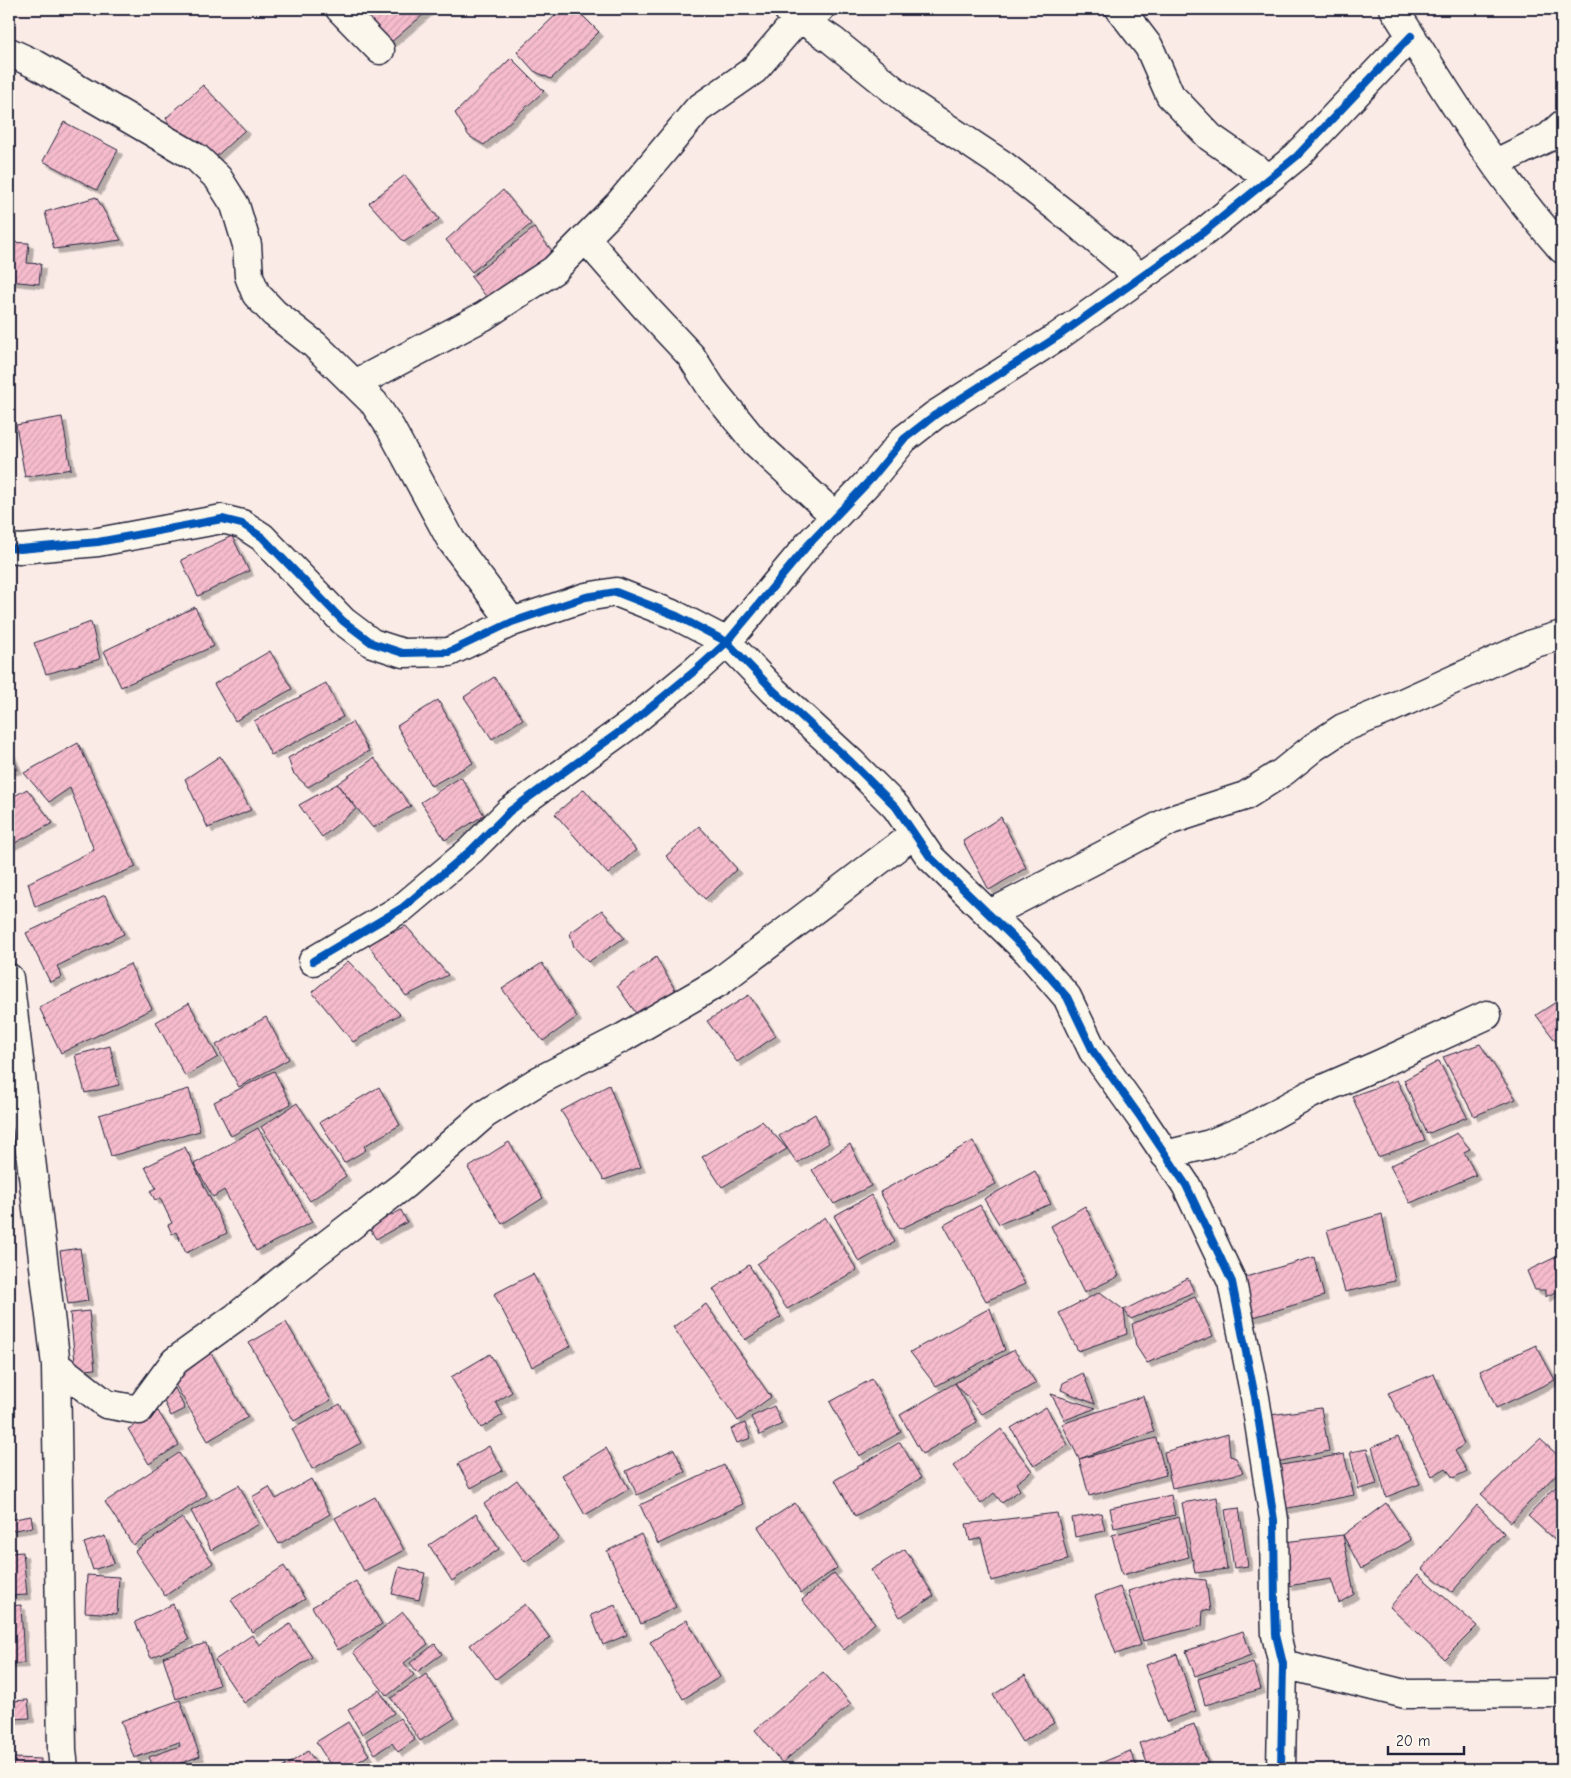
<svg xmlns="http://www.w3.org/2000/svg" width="1571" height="1778" font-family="'Comic Neue',sans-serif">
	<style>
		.building { fill: url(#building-hatch); stroke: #22223b; filter: url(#shadow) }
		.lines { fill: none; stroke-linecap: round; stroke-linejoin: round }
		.minor-casing { stroke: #22223b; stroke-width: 31 }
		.minor { stroke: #fbf7ec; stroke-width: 28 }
		.cycleway-casing { stroke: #fbf7ec; stroke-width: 11 }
		.cycleway { stroke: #0057b8; stroke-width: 8 }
	</style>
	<defs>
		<pattern id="building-hatch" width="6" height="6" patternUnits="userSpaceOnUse" patternTransform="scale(1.25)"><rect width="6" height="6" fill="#f6bccd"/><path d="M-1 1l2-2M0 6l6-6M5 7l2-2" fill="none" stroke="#d3a1b1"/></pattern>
		<filter id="shadow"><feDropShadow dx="4.5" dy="4.5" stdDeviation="0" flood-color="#0004"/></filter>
	</defs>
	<rect width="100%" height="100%" fill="#faebe6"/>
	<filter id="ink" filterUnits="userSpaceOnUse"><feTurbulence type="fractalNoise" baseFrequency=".02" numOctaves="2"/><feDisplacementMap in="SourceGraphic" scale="10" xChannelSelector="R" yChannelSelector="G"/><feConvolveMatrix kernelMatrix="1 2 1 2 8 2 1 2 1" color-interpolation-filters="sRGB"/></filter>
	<g filter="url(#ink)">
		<path class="building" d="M365 9H430L390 43 359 13Z
			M562 9H576L599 32 551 79 534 71 517 52Z
			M511 58 544 91 484 145 469 136 455 113Z
			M203 85 245 130 211 161 181 148 166 118Z
			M64 122 118 150 97 190 43 161Z
			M405 175 439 219 404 242 369 203Z
			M503 190 531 224 472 272 446 240Z
			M96 197 121 240 54 249 45 212Z
			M534 228 556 256 495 308 471 277Z
			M9 242 29 243 27 263 41 264 39 284 9 281Z
			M62 417 71 469 25 477 16 425Z
			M232 536 249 571 198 596 181 560Z
			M195 607 214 646 121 687 104 651Z
			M91 622 100 659 46 674 34 643Z
			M270 651 292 689 235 721 214 684Z
			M494 677 523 719 492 739 464 697Z
			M326 683 343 717 271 755 254 721Z
			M438 700 473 763 431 786 397 726Z
			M352 722 369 751 308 787 293 773 288 758Z
			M78 743 136 867 35 907 28 883 94 850 70 788 49 802 24 773Z
			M9 748 18 769 9 771Z
			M220 756 251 810 208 828 185 779Z
			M374 758 411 806 373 828 337 784Z
			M461 777 484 815 445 840 421 802Z
			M337 784 356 809 322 837 299 805Z
			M27 789 53 823 9 846V799Z
			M584 789 636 850 608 874 555 814Z
			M1001 817 1026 868 989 890 963 841Z
			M699 826 737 869 705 899 666 856Z
			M105 895 124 934 57 966 62 977 50 982 26 933Z
			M602 910 624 938 588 962 574 947 570 933Z
			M406 926 448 975 406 996 367 943Z
			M656 957 677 993 640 1019 617 986Z
			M348 961 400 1014 353 1042 312 992Z
			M542 963 577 1017 543 1041 502 989Z
			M130 964 152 1009 61 1053 39 1007Z
			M749 995 776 1036 737 1062 707 1021Z
			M1562 998V1046L1560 1047 1536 1015Z
			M189 1003 218 1057 185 1076 156 1022Z
			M266 1017 289 1059 239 1087 216 1045Z
			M1480 1044 1516 1099 1474 1116 1443 1057Z
			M110 1046 119 1085 85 1093 75 1055Z
			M1439 1061 1467 1117 1427 1134 1404 1080Z
			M274 1071 291 1104 231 1136 214 1102Z
			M1397 1080 1425 1140 1378 1157 1352 1096Z
			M609 1085 641 1167 604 1180 561 1111Z
			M379 1087 400 1125 364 1146 366 1150 344 1163 320 1122Z
			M189 1089 200 1131 111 1156 99 1115Z
			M297 1103 346 1176 310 1201 261 1127Z
			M815 1114 829 1143 797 1163 779 1136Z
			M762 1121 787 1149 722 1187 702 1157Z
			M258 1128 312 1222 256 1251 224 1190 213 1197 194 1164Z
			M1457 1133 1470 1149 1464 1152 1476 1175 1410 1203 1390 1166Z
			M973 1141 996 1184 900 1229 880 1192Z
			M509 1142 543 1198 502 1224 468 1168Z
			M850 1144 871 1186 834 1204 812 1170Z
			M185 1147 227 1233 186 1253 176 1232 172 1234 168 1225 172 1223 160 1198 155 1200 150 1191 156 1188 145 1167Z
			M1035 1171 1051 1204 999 1224 984 1199Z
			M871 1195 895 1242 859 1262 834 1216Z
			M980 1205 1025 1284 986 1301 944 1225Z
			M1085 1206 1119 1276 1084 1293 1051 1226Z
			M401 1210 407 1222 376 1239 369 1227Z
			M1382 1214 1395 1281 1345 1292 1327 1230Z
			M825 1217 857 1270 787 1309 757 1264Z
			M80 1248 88 1301 68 1304 60 1251Z
			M1562 1254V1289L1545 1297V1290H1535L1527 1271Z
			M1314 1257 1324 1296 1247 1319 1235 1280Z
			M749 1265 781 1317 745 1340 713 1289Z
			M533 1274 571 1346 532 1367 494 1294Z
			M1188 1278 1194 1292 1131 1319 1124 1310Z
			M1100 1292 1124 1310 1127 1334 1078 1351 1059 1313Z
			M1195 1297 1213 1336 1147 1363 1136 1346 1132 1324Z
			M706 1304 771 1397 738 1421 673 1327Z
			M990 1308 1005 1350 936 1386 910 1352Z
			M89 1311 95 1369 76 1371 70 1313Z
			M286 1322 331 1400 294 1421 249 1343Z
			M1536 1345 1555 1380 1496 1408 1480 1371Z
			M1014 1350 1036 1383 982 1414 955 1383Z
			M210 1351 248 1417 208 1441 169 1374Z
			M490 1354 512 1392 496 1402 503 1415 481 1428 451 1377Z
			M1083 1373 1095 1404 1061 1390 1063 1383Z
			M1434 1374 1464 1444 1455 1451 1467 1471 1453 1478 1446 1468 1432 1476 1388 1393Z
			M872 1379 901 1432 859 1456 830 1402Z
			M955 1383 977 1422 922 1454 900 1415Z
			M175 1388 185 1409 171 1416 161 1395Z
			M1051 1394 1096 1408 1065 1420Z
			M1143 1396 1154 1432 1079 1459 1062 1424Z
			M340 1404 361 1443 312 1469 292 1429Z
			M774 1406 782 1424 760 1435 751 1417Z
			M1046 1407 1068 1445 1034 1466 1011 1428Z
			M1321 1408 1329 1451 1272 1463 1263 1416Z
			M158 1411 179 1445 149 1464 128 1429Z
			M745 1423 751 1438 737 1443 731 1429Z
			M1001 1429 1032 1471 1016 1483 1020 1490 1002 1503 994 1493 981 1504 953 1466Z
			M1228 1434 1230 1456 1236 1458 1243 1473 1172 1488 1164 1452Z
			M1398 1437 1420 1484 1386 1497 1372 1447Z
			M1156 1438 1166 1475 1089 1496 1079 1459Z
			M1540 1439 1562 1459V1468L1511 1522 1481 1494Z
			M900 1442 921 1478 855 1516 835 1480Z
			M489 1446 503 1470 471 1488 458 1464Z
			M606 1448 629 1489 585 1515 562 1475Z
			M674 1449 685 1472 637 1495 626 1471Z
			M1367 1449 1377 1484 1359 1489 1350 1452Z
			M179 1453 207 1495 133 1545 105 1502Z
			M1344 1454 1354 1495 1284 1509 1276 1466Z
			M724 1465 743 1504 658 1544 640 1505Z
			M311 1479 330 1514 279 1544 252 1497 269 1487 276 1499Z
			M517 1480 559 1538 525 1562 484 1504Z
			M1562 1480V1539L1558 1543 1528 1516Z
			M239 1485 259 1524 211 1550 191 1511Z
			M1171 1495 1175 1515 1114 1528 1110 1508Z
			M375 1497 404 1550 364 1571 335 1518Z
			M1217 1497 1227 1569 1195 1573 1182 1503Z
			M795 1503 837 1568 801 1593 758 1527Z
			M1386 1503 1411 1540 1361 1569 1343 1535Z
			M1477 1505 1504 1533 1452 1592 1422 1569Z
			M1239 1508 1248 1566 1234 1568 1225 1510Z
			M1057 1513 1068 1560 991 1581 981 1538 970 1541 966 1524Z
			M1101 1513 1105 1531 1075 1537 1072 1518Z
			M476 1514 499 1549 452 1581 429 1545Z
			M31 1516 33 1527 9 1531V1520Z
			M1179 1517 1189 1557 1122 1575 1112 1535Z
			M182 1518 213 1563 165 1596 135 1551Z
			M641 1534 676 1607 641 1624 607 1551Z
			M1343 1535 1354 1594 1339 1603 1331 1579 1288 1586 1284 1542Z
			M105 1536 114 1563 93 1570 84 1543Z
			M905 1549 934 1596 900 1617 871 1570Z
			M23 1552 27 1595 9 1596V1553Z
			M284 1566 305 1599 252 1632 231 1600Z
			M399 1567 425 1573 419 1600 392 1594Z
			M834 1573 875 1623 844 1650 802 1600Z
			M1418 1574 1477 1626 1444 1659 1390 1607Z
			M87 1575 119 1577 117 1614 85 1612Z
			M1174 1577 1206 1580 1210 1611 1203 1610 1202 1626 1143 1641 1128 1591Z
			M356 1581 382 1624 338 1650 312 1607Z
			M1120 1587 1141 1645 1116 1654 1095 1596Z
			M173 1604 189 1640 151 1658 135 1622Z
			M525 1604 550 1638 496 1679 470 1645Z
			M21 1605 24 1663 9 1664V1606Z
			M615 1605 627 1635 603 1645 591 1615Z
			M403 1612 428 1644 404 1663 414 1675 387 1696 353 1652Z
			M687 1620 720 1677 683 1699 650 1642Z
			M290 1624 312 1657 244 1703 215 1660 252 1635 259 1645Z
			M1243 1631 1251 1655 1195 1676 1186 1651Z
			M206 1643 219 1685 176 1699 163 1657Z
			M435 1644 442 1654 417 1672 410 1663Z
			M1177 1654 1196 1711 1166 1722 1146 1665Z
			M1253 1662 1261 1689 1205 1705 1198 1679Z
			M823 1672 851 1704 782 1763 755 1730Z
			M426 1674 455 1718 420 1741 391 1698Z
			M1025 1675 1054 1723 1022 1742 993 1695Z
			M379 1690 394 1713 362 1734 348 1710Z
			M28 1700 30 1718 12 1719 11 1701Z
			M180 1700 200 1756 165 1769H154L149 1757 180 1746 179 1742 134 1758 121 1721Z
			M400 1718 415 1740 398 1752 392 1743 375 1754 366 1740Z
			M348 1722 369 1755 347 1769H333L316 1742Z
			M1194 1724 1208 1764 1195 1769H1149L1140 1743Z
			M308 1751 320 1769H283L282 1768Z
			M1130 1751 1138 1769H1092L1091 1767Z
			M14 1758 41 1759V1769H13Z"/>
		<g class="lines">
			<defs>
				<path id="minor" d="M340 9 380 50
					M1120 9 1149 47 1170 95 1210 137 1269 178
					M1394 9C1446 91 1497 176 1562 249
					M789 11 832 40 911 104 1003 165 1074 221 1140 277
					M9 52 35 64 197 158 218 178 235 205 247 245 249 276 256 294 274 313 315 345 374 403 390 427 451 540 512 622
					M1496 163 1549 137 1562 125
					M585 238 647 309 691 356 712 389 755 442 835 516
					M355 384 484 316 554 270 619 204 698 109 754 70 792 26 820 9
					M9 548 20 549 98 542 222 519 242 524 262 537 343 621 372 643 403 653 449 652 512 622 586 597 616 592 677 616 727 642 774 691 851 762 896 807 930 857 1028 952 1067 997 1093 1051 1141 1118 1186 1185 1232 1282 1255 1397 1274 1520 1275 1605 1276 1635 1283 1664 1281 1769
					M990 914 1171 820 1245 796 1283 772 1314 747 1343 728 1389 709 1532 644 1562 635
					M313 961 402 908 471 850 510 811 629 725 697 669 727 642 808 545 872 478 904 439 935 415 1057 337 1204 232 1297 156 1411 36
					M9 978 56 1365 62 1750 64 1769
					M1165 1155 1210 1144 1251 1127 1311 1094 1378 1065 1487 1015
					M56 1365 106 1404 139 1410 175 1361 236 1317 317 1252 404 1185 485 1114 540 1080 624 1037 719 982 914 834
					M1283 1664 1405 1694 1562 1693"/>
			</defs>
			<use href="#minor" class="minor-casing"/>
			<use href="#minor" class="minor"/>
			<defs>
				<path id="cycleway" d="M9 548 20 549 98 542 222 519 242 524 262 537 343 621 372 643 403 653 449 652 512 622 586 597 616 592 677 616 727 642 774 691 851 762 896 807 930 857 1028 952 1067 997 1093 1051 1141 1118 1186 1185 1232 1282 1255 1397 1274 1520 1275 1605 1276 1635 1283 1664 1281 1769
					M313 961 402 908 471 850 510 811 629 725 697 669 727 642 808 545 872 478 904 439 935 415 1057 337 1204 232 1297 156 1411 36"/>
			</defs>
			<use href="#cycleway" class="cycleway-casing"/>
			<use href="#cycleway" class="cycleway"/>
		</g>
	</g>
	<rect width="1571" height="1778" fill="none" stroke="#fbf7ec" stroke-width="30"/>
	<rect x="15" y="15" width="1541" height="1748" fill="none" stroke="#22223b" stroke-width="2" filter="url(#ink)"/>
	<path d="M1388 1746v8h76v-8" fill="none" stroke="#22223b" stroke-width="2.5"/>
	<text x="1396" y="1746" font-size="15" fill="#22223b" stroke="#fbf7ec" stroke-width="4" paint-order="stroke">20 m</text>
</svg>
